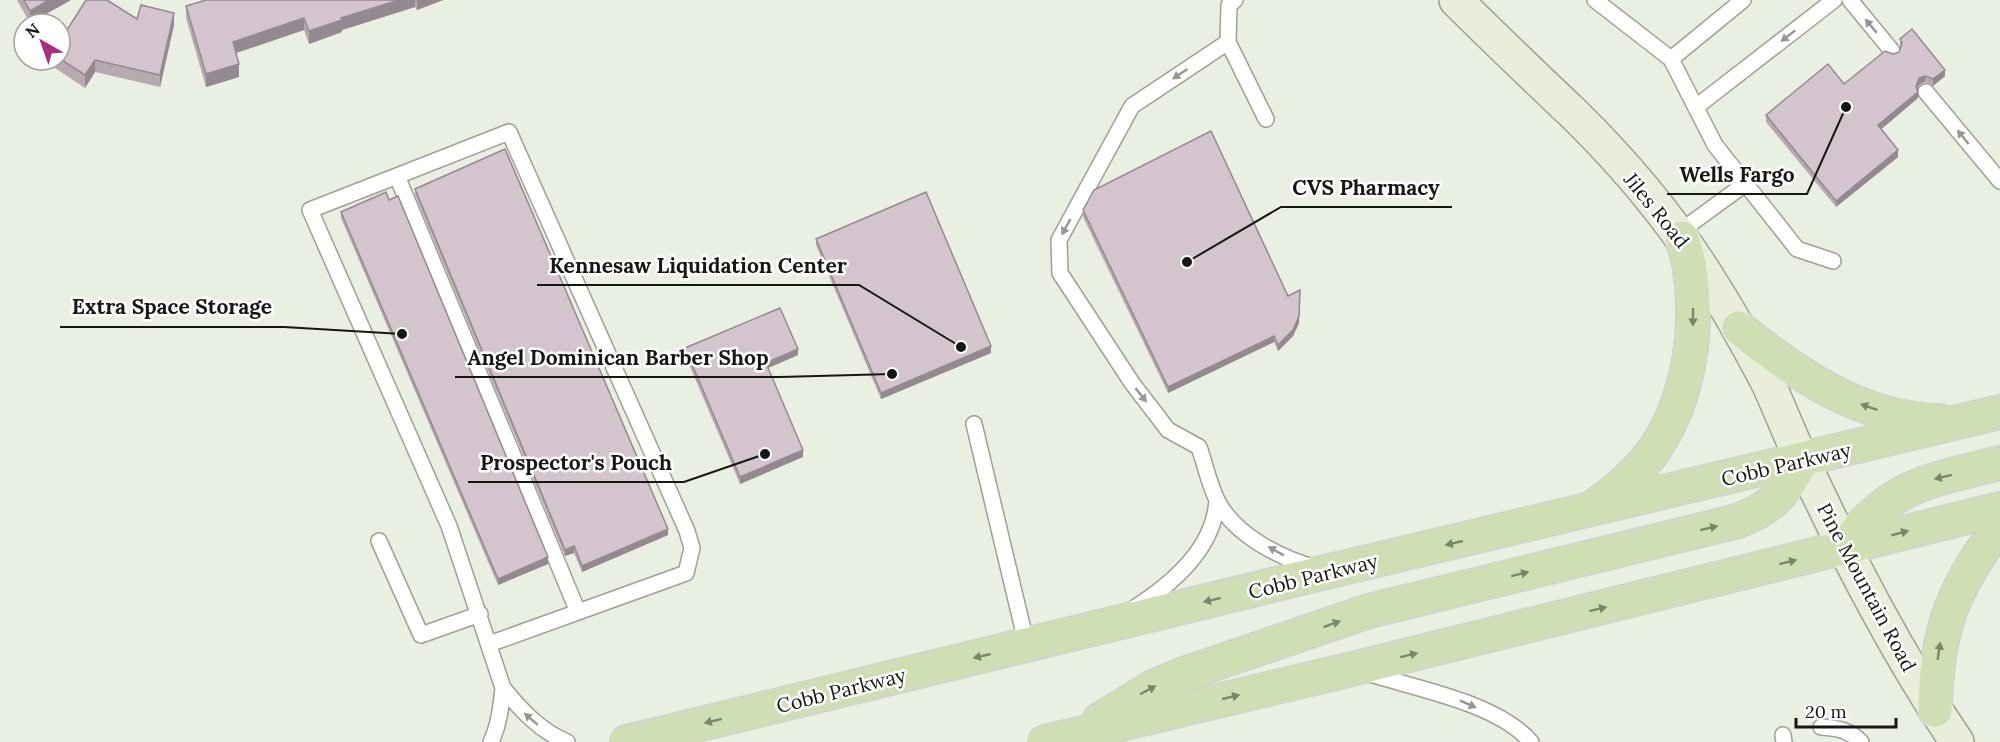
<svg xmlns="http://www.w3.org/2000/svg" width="2000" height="742" font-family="Lora,serif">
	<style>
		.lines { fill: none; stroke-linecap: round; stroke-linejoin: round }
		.lane-casing { stroke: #9ca293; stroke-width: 18 }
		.secondary-casing { stroke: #9ca293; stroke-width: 36 }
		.primary-casing { stroke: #d0d1d0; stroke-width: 36 }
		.lane { stroke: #fff; stroke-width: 15 }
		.secondary { stroke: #e8eeda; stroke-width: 33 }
		.primary { stroke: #d0deb4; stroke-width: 33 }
		.wall { fill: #b6a9b0 }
		.shaded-wall { fill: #948990 }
		.building { fill: #d4c4cd; stroke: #948990; stroke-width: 1.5 }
		.oneway { fill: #969794 }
		.oneway2 { fill: #7c846b }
		.labels { text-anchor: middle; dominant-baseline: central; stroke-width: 5; stroke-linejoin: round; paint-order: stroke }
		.street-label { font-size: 20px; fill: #151712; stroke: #fff }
		.leader { fill: none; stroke: #151712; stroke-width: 2 }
		.callout-dot { fill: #151712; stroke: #fff; stroke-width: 2 }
		.callout-label { font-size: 21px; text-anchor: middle; font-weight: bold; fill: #151712; stroke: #fff; stroke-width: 5; stroke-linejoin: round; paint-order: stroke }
	</style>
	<rect width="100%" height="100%" fill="#eaf0e1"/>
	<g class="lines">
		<defs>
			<path id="lane" d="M1235 0 1229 5 1228 42 1266 119
				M1595 0 1671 59 1715 145 1797 249 1833 261
				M1850 0 1892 51
				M1228 42 1132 106 1059 240 1060 273 1132 383 1168 430 1199 447C1205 464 1209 484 1217 500 1234 535 1280 558 1316 568
				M1671 59 1743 0
				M1926 92 2000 181
				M1696 107 1834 0
				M397 176 509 132 687 531 692 548 686 573 578 612
				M1678 233 1745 184
				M974 424 1027 646
				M379 541 421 635 480 614
				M1133 609C1172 584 1214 549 1217 500
				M489 644 578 612 397 176 310 210 449 526 503 688C521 710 540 731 567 742
				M1364 672C1412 688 1497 702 1531 742
				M1821 727C1838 728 1849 730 1861 742
				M1783 735 1784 742
				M491 742C499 725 501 707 503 688"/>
			<path id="secondary" d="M1456 0C1495 39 1534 76 1574 114 1625 164 1676 225 1713 286 1733 317 1750 349 1767 381 1780 408 1790 437 1804 464 1849 560 1897 654 1957 742"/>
			<path id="primary" d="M1739 328C1797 375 1862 419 1939 421
				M1593 507C1614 493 1642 469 1656 447 1689 398 1699 328 1690 270 1689 259 1685 249 1682 238
				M1844 548C1888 485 1930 480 2000 463
				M1935 710C1936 632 1952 588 2000 526
				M1099 720 1153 687 1181 675 1369 611 1738 521C1773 507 1785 493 1802 460
				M627 742 1330 571 2000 412
				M1045 742 1352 669 2000 509"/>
		</defs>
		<use href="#lane" class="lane-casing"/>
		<use href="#secondary" class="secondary-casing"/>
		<use href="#primary" class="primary-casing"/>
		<use href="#lane" class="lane"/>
		<use href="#secondary" class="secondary"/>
		<use href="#primary" class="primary"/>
	</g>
	<path class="wall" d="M17 0H71L30 23Z
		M206 0H443L417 10 415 7 342 30V32L309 44 304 30 236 53 239 77 206 87 186 18V6Z
		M174 25 160 87 95 72 85 88 52 66V60H60V41Z
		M1900 39 1945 76 1933 86 1925 82 1919 85 1918 90V98L1881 129 1898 157 1836 207 1766 122V115L1844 84 1899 52 1900 47Z
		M415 189 668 535 582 572 574 553 565 556 415 195Z
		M389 200 548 564 498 585 341 218V212Z
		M1083 210 1299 323 1293 336 1278 351 1274 342 1168 393 1083 217Z
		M816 239 991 353 881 399 816 245Z
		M685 348 798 355 768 368 803 457 740 484 685 355Z"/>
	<path class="shaded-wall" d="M49 0H71L30 23V11Z
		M399 0H415V7L342 30V32L309 44V31L341 18Z
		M417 0H443L417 10Z
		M174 13V25L160 87V75Z
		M304 18V30L233 54V42Z
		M95 60V72L85 88V75Z
		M239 64V77L206 87V74Z
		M1945 70V76L1933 86V79Z
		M1925 76V82L1919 85 1916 93V87L1919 78Z
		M1918 92V98L1878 132V125Z
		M1898 150V157L1836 207V201Z
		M1300 290 1299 323 1293 336 1278 351V345Z
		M1274 336V342L1168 393V387Z
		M991 346V353L881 399V393Z
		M798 349V355L766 369V363Z
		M803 450V457L740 484V477Z
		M668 529V535L582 572V566Z
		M574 546V553L565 556V550Z
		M548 557V564L498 585V579Z"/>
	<path class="building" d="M24 0H49L30 11Z
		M86 0H107L137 19 141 5 174 13 160 75 95 60 85 75 60 59V41Z
		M206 0H399L341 18 342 20 309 31 304 18 233 42 239 64 206 74 186 6Z
		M1912 29 1945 70 1933 79 1925 76 1919 78 1916 87 1918 92 1878 125 1898 150 1836 201 1766 115 1828 64 1844 84 1885 51 1893 54 1899 52 1902 43 1900 39Z
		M1211 131 1288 296 1300 290 1299 316 1293 330 1278 345 1274 336 1168 387 1083 210 1094 190Z
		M505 149 668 529 582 566 574 546 565 550 415 189Z
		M386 192 389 200 398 196 548 557 498 579 341 212Z
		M926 192 991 346 881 393 816 239Z
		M780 308 798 349 766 363 803 450 740 477 685 348Z"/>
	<defs><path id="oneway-solid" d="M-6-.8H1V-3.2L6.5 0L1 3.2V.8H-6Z" transform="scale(1.5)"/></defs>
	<g class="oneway">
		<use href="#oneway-solid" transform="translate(1871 26) rotate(-130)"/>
		<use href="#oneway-solid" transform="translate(1788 36) rotate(142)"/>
		<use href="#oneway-solid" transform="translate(1180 74) rotate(146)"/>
		<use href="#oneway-solid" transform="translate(1963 137) rotate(-129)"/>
		<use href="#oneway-solid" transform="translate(1066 227) rotate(119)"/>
		<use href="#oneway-solid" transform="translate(1141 395) rotate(52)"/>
		<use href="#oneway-solid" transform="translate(1276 551) rotate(-151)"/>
		<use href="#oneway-solid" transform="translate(1468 704) rotate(24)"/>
		<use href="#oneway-solid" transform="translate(531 719) rotate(-139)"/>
	</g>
	<g class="oneway2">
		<use href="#oneway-solid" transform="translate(1693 317) rotate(90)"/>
		<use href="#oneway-solid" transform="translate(1869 407) rotate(-161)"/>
		<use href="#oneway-solid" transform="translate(1943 477) rotate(166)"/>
		<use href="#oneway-solid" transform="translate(1709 528) rotate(-14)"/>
		<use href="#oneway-solid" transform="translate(1900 533) rotate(-15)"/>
		<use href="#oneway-solid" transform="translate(1454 543) rotate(167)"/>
		<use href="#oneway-solid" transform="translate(1788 562) rotate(-14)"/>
		<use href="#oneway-solid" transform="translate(1520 574) rotate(-14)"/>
		<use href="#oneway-solid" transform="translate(1212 600) rotate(166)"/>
		<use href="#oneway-solid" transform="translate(1598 609) rotate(-14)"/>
		<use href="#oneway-solid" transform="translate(1332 624) rotate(-20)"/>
		<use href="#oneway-solid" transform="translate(1939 651) rotate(-81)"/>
		<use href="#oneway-solid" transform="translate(1409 655) rotate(-14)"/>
		<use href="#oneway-solid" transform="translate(982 656) rotate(167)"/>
		<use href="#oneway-solid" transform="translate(1148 690) rotate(-28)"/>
		<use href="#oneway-solid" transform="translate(1231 697) rotate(-13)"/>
		<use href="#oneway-solid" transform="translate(713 721) rotate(166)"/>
	</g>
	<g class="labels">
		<g class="street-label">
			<text transform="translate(1657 210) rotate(51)">Jiles Road</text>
			<text transform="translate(1786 464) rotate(-13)">Cobb Parkway</text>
			<text transform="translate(1313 576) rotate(-14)">Cobb Parkway</text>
			<text transform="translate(1867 587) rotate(62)">Pine Mountain Road</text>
			<text transform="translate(841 690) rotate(-14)">Cobb Parkway</text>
		</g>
	</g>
	<path class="leader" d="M1846 107L1807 194H1667M1187 262L1281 207H1452M961 347L859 285H537M402 334L284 327H60M892 374L780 377H455M765 454L684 482H468"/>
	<g class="callout-dot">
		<circle cx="1846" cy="107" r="6"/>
		<circle cx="1187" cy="262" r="6"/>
		<circle cx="961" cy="347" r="6"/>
		<circle cx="402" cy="334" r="6"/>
		<circle cx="892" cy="374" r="6"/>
		<circle cx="765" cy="454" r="6"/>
	</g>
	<g class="callout-label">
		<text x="1737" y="182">Wells Fargo</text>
		<text x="1366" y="195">CVS Pharmacy</text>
		<text x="698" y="273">Kennesaw Liquidation Center</text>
		<text x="172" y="314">Extra Space Storage</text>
		<text x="618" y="365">Angel Dominican Barber Shop</text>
		<text x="576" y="470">Prospector's Pouch</text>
	</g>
	<g transform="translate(42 42) rotate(320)"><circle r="28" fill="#ffffff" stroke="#a1a2a0" stroke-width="1.5"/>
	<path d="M0-4.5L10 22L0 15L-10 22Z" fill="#a72e83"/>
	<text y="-9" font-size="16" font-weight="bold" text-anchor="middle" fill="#151712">N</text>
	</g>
	<path d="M1796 718v9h100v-9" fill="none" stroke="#151712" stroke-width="3"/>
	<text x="1805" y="718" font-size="18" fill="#151712" stroke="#ffffff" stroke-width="4.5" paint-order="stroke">20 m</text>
</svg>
